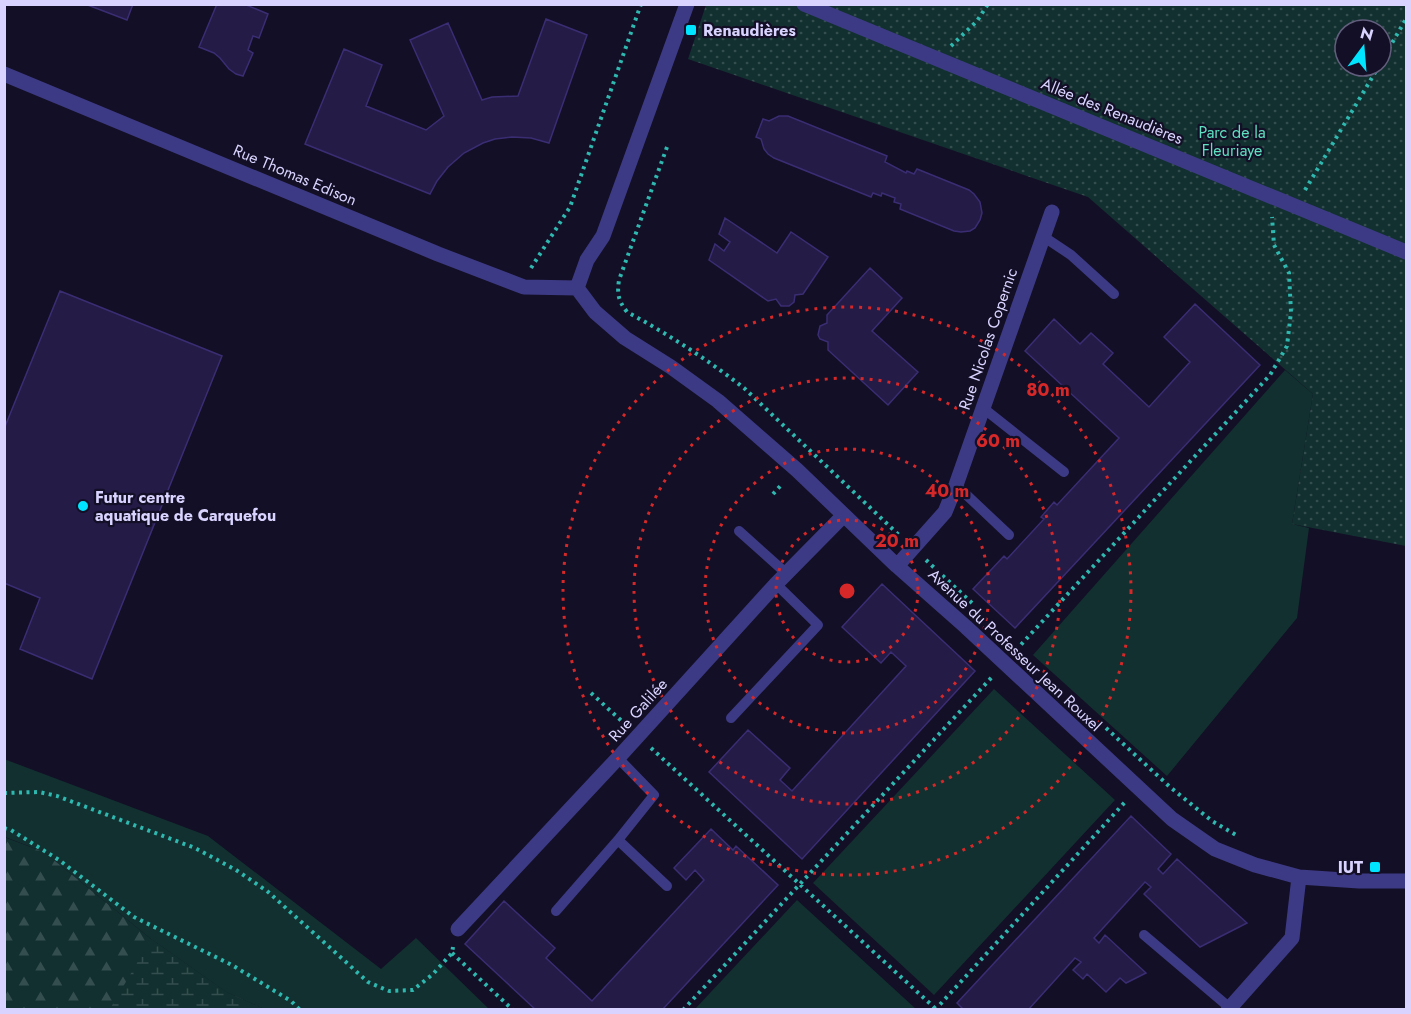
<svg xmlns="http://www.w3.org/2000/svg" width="1411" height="1014" font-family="Jost,sans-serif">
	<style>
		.green { fill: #12302f }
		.forest { fill: url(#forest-firs) }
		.wetland { fill: url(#wetland-marsh) }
		.park { fill: url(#park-dots); fill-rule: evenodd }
		.building { fill: #241b47; stroke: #3b2d73; stroke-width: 1.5 }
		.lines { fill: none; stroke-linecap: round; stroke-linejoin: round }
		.path { stroke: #2fb8b0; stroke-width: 4; stroke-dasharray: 3 4.5; stroke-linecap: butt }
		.lane { stroke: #3d3a85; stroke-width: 10 }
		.street { stroke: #3d3a85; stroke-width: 15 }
		.ring { fill: none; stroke: #d62828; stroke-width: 3; stroke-dasharray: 3 6 }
		.poi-dot { fill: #00e5ff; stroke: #130f26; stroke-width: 2 }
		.labels { text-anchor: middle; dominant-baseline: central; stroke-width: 4.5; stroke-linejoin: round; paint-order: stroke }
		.poi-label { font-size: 16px; font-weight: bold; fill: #d9d4ff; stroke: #130f26; text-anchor: start }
		.street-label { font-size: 16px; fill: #d9d4ff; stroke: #130f26 }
		.park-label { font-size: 16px; fill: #5fe0c0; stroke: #130f26 }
		.centre { fill: #d62828; stroke: #130f26; stroke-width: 3 }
		.ring-label { font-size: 18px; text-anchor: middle; font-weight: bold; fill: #d62828; stroke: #130f26; stroke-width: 4.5; stroke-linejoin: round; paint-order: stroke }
	</style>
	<defs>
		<pattern id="forest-firs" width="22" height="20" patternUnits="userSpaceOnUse" patternTransform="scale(1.5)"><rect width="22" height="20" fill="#12302f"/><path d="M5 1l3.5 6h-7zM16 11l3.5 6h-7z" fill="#344d4e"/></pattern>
		<pattern id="wetland-marsh" width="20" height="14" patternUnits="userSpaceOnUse" patternTransform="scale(1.5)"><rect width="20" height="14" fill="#12302f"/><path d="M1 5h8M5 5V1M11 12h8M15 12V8" fill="none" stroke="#344d4e"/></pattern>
		<pattern id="park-dots" width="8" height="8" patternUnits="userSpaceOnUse" patternTransform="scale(1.5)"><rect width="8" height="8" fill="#12302f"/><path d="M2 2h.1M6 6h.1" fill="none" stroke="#344d4e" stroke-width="1.8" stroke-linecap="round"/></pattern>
	</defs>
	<rect width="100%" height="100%" fill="#130f26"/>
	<path class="green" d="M1285 370 1313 394 1292 524 1309 528 1297 618 1167 776 1033 655Z
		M994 689 1115 800 934 995 813 883Z
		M4 759 208 836 381 969 416 938 489 1009H264L226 992 151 939 44 852 5 837Z
		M797 900 916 1009H695Z"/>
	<path class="forest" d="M4 837 44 852 151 939 226 992 264 1009H5Z"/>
	<path class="wetland" d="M151 939 226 992 264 1009H110Z"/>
	<path class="park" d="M706 5H1406V546L1292 524 1313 394 1088 197 688 59ZM1345 30H1381V66H1345Z"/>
	<path class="building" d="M85 4H133L127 20Z
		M217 4H244L268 14 259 38 253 36 248 50 253 53 243 76 236 74 229 69 220 58 214 53 199 47Z
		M546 19 587 35 549 143 531 138 512 137 495 139 483 143 464 153 448 167 437 181 430 194 305 144 344 49 382 65 366 106 426 130 444 116 410 40 448 23 482 100 492 97 518 96Z
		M779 116H788L887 156 885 162 906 173 907 171 914 174 917 169 969 190 974 194 980 202 982 213 980 220 975 228 970 231 961 232 954 231 900 209 901 204 894 202 895 198 882 193 881 196 873 193 871 197 774 158 768 154 764 149 761 139 756 137 763 119 769 121Z
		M725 218 777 253 791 232 828 257 803 294 795 295 794 302 789 306H781L776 299 768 301 709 260 715 244 724 251 730 242 719 234Z
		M870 268 902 298 872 331 918 372 888 405 828 350V342L820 339 818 335 820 326 827 323V315Z
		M60 291 222 356 92 679 20 649 40 598 4 583V429Z
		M1195 304 1260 365 1015 628 973 589 1004 556 1007 559 1044 519 1041 517 1054 502 1057 505 1119 438 1025 351 1054 319 1080 344 1091 333 1113 353 1103 364 1149 407 1190 362 1164 337Z
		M882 584 975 671 802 859 709 772 748 730 790 768 780 780 792 791 906 666 891 652 881 663 842 627Z
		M1131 816 1171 854 1158 869 1163 874 1177 859 1247 923 1200 947 1144 894 1151 887 1145 882 1094 938 1099 943 1105 935 1146 973 1126 983 1120 978 1106 992 1087 974 1083 979 1073 970 1081 962 1075 958 1028 1010H964L957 1003Z
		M711 829 733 850 736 846 778 885 662 1010H536L465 944 504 901 555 948 546 958 592 1001 704 880 695 870 686 880 674 868Z"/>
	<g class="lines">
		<path class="path" d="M951 46 977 21 988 4
			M1381 62 1406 19
			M667 147 619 280C617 294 618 300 627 312 668 334 708 360 744 388L900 536
			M1305 190 1379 66
			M531 268 570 207 641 4
			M773 494 783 483
			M926 560 973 604
			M1016 650 1270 375 1287 346 1291 312 1289 273 1274 245 1272 217
			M591 693 626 725
			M1106 728 1170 787 1212 821 1236 835
			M651 748 937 1010
			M4 793 39 792 57 796 195 848 236 870 267 891 368 982 389 991 413 990 433 974 452 953 453 947
			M4 828 11 830 59 860 134 917 232 965 291 1001 300 1010
			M452 953 513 1010
			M683 1010 993 676
			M935 1010 1126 801"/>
		<path class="lane" d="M1044 237 1071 255 1114 294
			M983 408 1064 472
			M956 485 1009 535
			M739 531 787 574
			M731 718 818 625 776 584
			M618 840 667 886
			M556 911 618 840 654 795 618 758
			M1144 935 1230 1008"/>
		<path class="street" d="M687 4 603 236 587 260 577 288 595 312 625 338 671 367 718 401 797 470 897 566 966 627 1172 819 1215 849 1255 865 1299 877 1359 881H1406
			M804 4 1406 252
			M4 74 438 254 524 287 577 288
			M897 566 945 512 956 485 1052 212
			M458 929 618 758 776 584 844 515
			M1228 1010 1292 938 1299 877"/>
	</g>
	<g class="ring">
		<circle cx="847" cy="591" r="71"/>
		<circle cx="847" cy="591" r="142"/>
		<circle cx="847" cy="591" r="213"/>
		<circle cx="847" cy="591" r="284"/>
	</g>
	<g class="poi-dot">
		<rect x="685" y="24" width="12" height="12" rx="3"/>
		<circle cx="83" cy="506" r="6"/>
		<rect x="1369" y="861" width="12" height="12" rx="3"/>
	</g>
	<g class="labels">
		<g class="poi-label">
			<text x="703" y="30">Renaudières</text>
			<text x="95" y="497">Futur centre<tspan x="95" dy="18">aquatique de Carquefou</tspan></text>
			<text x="1363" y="867" text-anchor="end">IUT</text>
		</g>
		<g class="street-label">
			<text transform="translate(1112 111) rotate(22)">Allée des Renaudières</text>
			<text transform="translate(295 175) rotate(23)">Rue Thomas Edison</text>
			<text transform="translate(988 339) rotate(-71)">Rue Nicolas Copernic</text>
			<text transform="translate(1015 650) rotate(43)">Avenue du Professeur Jean Rouxel</text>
			<text transform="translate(638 710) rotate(-48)">Rue Galilée</text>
		</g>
		<g class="park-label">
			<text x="1232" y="132">Parc de la<tspan x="1232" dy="18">Fleuriaye</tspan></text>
		</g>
	</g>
	<circle cx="847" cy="591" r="9" class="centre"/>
	<g class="ring-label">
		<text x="1048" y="396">80 m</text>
		<text x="998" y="447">60 m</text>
		<text x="947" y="497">40 m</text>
		<text x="897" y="547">20 m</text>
	</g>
	<rect width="1411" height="1014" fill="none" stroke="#d9d4ff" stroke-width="12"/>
	<g transform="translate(1363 48) rotate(16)"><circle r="28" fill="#130f26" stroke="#625e7d" stroke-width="1.5"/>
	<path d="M0-4.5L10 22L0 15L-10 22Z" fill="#00e5ff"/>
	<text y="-9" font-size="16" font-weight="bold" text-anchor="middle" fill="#d9d4ff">N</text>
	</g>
</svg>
